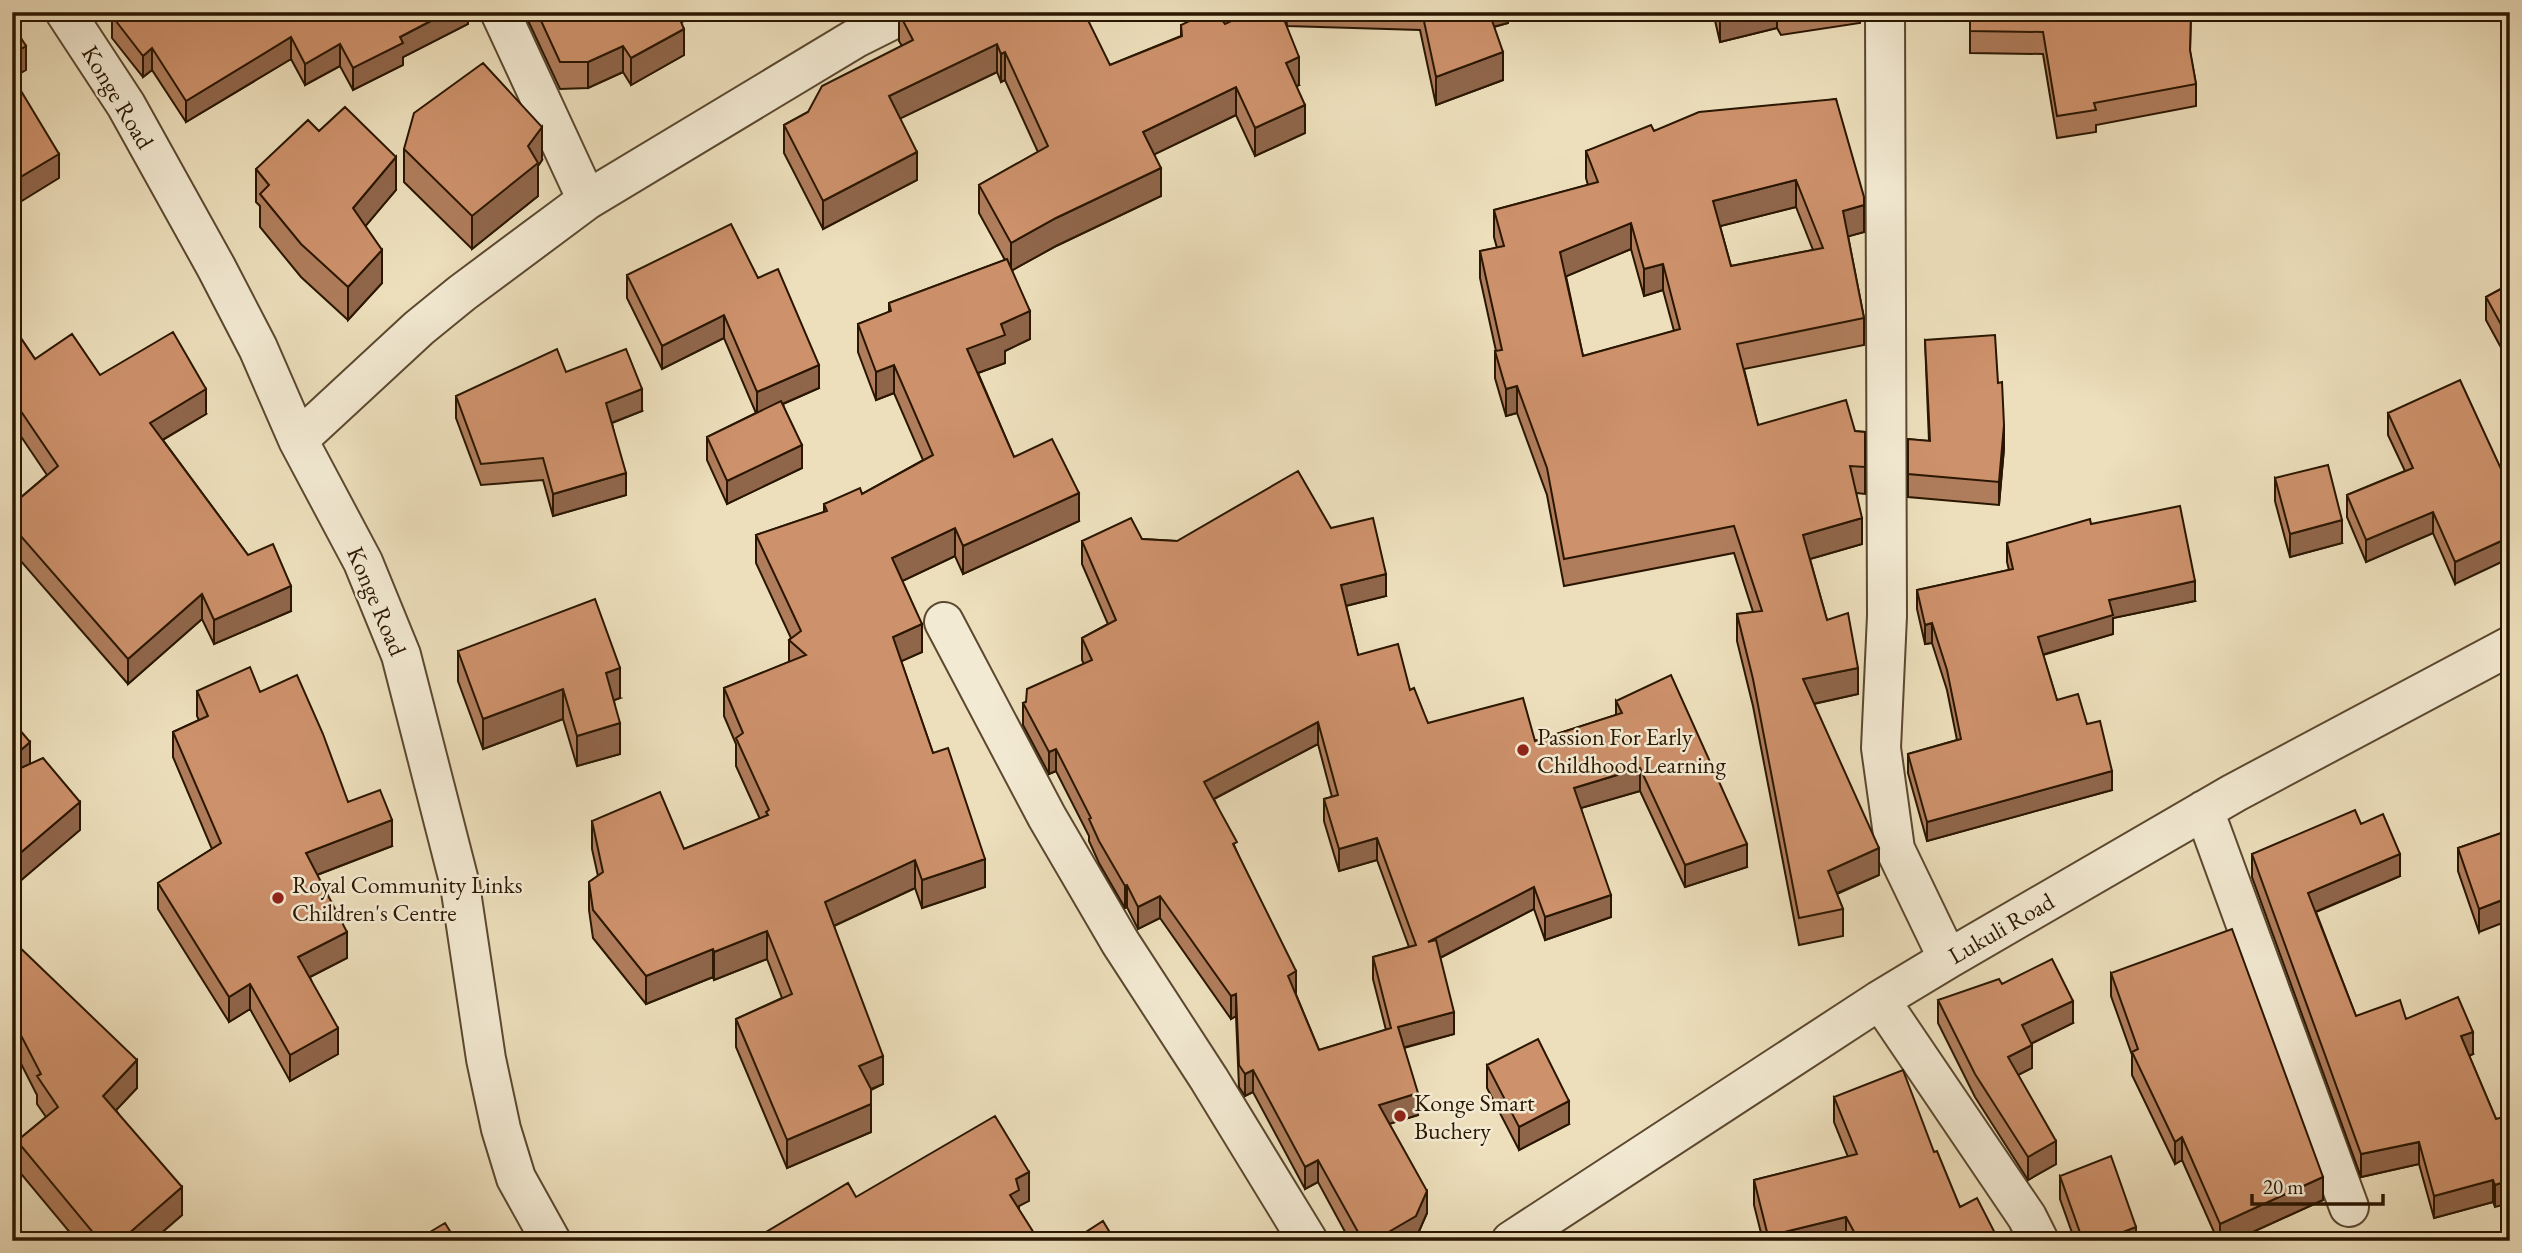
<svg xmlns="http://www.w3.org/2000/svg" width="2522" height="1253" font-family="'EB Garamond',serif">
	<style>
		.lines { fill: none; stroke-linecap: round; stroke-linejoin: round }
		.minor-casing { stroke: #5b482f; stroke-width: 42 }
		.minor { stroke: #f3ead3; stroke-width: 38 }
		.wall { fill: #b07d5c; stroke: #2a1600; stroke-width: 2; fill-rule: evenodd }
		.shaded-wall { fill: #90664b; stroke: #2a1600; stroke-width: 2 }
		.building { fill: #cd916b; stroke: #2a1600; stroke-width: 2; fill-rule: evenodd }
		.poi-dot { fill: #8f2418; stroke: #f3ead3; stroke-width: 2.5 }
		.labels { text-anchor: middle; dominant-baseline: central; stroke-width: 5; stroke-linejoin: round; paint-order: stroke }
		.street-label { font-size: 24px; fill: #2a1600; stroke: #f3ead3 }
		.poi-label { font-size: 24px; fill: #2a1600; stroke: #f3ead3; text-anchor: start }
	</style>
	<rect width="100%" height="100%" fill="#eddfbc"/>
	<filter id="stains"><feTurbulence type="fractalNoise" baseFrequency=".00286" numOctaves="4"/><feColorMatrix values="0 0 0 0 .2 0 0 0 0 .09 0 0 0 0 .02 0 0 0 .5 -.17"/></filter>
	<radialGradient id="worn" r=".72"><stop offset=".6" stop-color="#630" stop-opacity="0"/><stop offset="1" stop-color="#630" stop-opacity=".3"/></radialGradient>
	<g class="lines">
		<defs>
			<path id="minor" d="M65 12 126 105 216 267 258 348 298 440 363 562 401 655 460 885 486 1059 501 1129 516 1178 551 1241
				M500 12 587 200
				M1885 12 1887 616 1881 748 1895 849 1948 959
				M298 440 419 328 462 293 587 200 856 38 908 12
				M944 622 1047 817 1120 942 1209 1079 1308 1241
				M2204 810 2349 1207
				M1880 1000 2027 1217 2039 1241
				M1511 1241 1880 1000 1948 959 2234 793 2510 646"/>
		</defs>
		<use href="#minor" class="minor-casing"/>
		<use href="#minor" class="minor"/>
	</g>
	<path class="wall" d="M468 12V24L403 57V65L353 90 340 66 305 85 291 59 186 122 152 70 143 77 112 38V16Z
		M524 12H712L681 22 684 55 631 85 623 72 588 88 560 89Z
		M1286 12H1508V23L1494 27 1503 80 1436 105 1420 30 1287 26Z
		M1713 12H1860V23L1781 35 1777 28 1720 42Z
		M1970 12H2191L2190 52 2196 84V106L2096 125V132L2057 138 2043 54 1970 53Z
		M899 13 1110 65 1181 36V25L1225 24 1299 85 1296 86 1305 133 1255 156 1236 115 1154 154 1161 196 1056 246 1012 270 1030 339 1005 351V363L978 373 1014 457 1079 521 963 574 955 556 902 581 922 652 901 661 933 753 985 887 922 908 915 888 834 926 883 1084 871 1090V1132L787 1168 736 1047V1019L782 998 767 959 714 980 713 977 646 1004 593 938 589 910V882L598 876 592 849V821L684 849 760 819 736 766V744L724 716V688L789 662V640L791 638 756 563V535L824 512V504L862 494 923 460 894 393 876 400 858 352V324L889 312V303L1005 260 979 213V185L1038 152 1005 80 1001 82 997 72 900 118 917 180 823 229 784 153V125L808 112 902 46 899 41Z
		M1836 99 1864 232 1848 236 1864 318V345L1744 369 1758 425 1865 432V494L1856 493 1862 544 1810 559 1827 620 1858 694 1814 704 1879 875 1837 894 1843 909V936L1799 945 1753 706 1737 641V614L1753 612 1734 553 1564 586 1547 495 1517 413 1506 416 1495 378V351H1496L1480 278V251L1497 248 1494 237V210L1588 185 1586 178V151L1654 131ZM1796 207 1813 250 1731 266 1720 226ZM1631 249 1644 296 1663 290 1674 331 1583 356 1566 276Z
		M319 131 396 190 365 226 382 283 348 320 301 277 260 227V206L256 202V169Z
		M404 149 542 160 538 166V196L472 249 404 182Z
		M627 275 758 278 819 388 783 404 802 468 727 504 707 460V437L756 413 724 338 662 369 627 298Z
		M2510 284V364L2486 320V297Z
		M12 325 35 359 100 375 206 414 163 440 248 555 291 611 214 644 202 619 128 684 12 551V505L47 475 12 423Z
		M1925 340 1998 383 2004 448 1999 505 1908 497V439L1929 441Z
		M566 372 642 411 612 423 626 495 553 516 543 480 481 485 456 418V396Z
		M2388 413 2501 469 2455 584 2433 533 2366 562 2347 517V495L2405 471 2388 435Z
		M2275 478 2342 543 2290 557 2275 501Z
		M2091 524 2195 601 2113 618V634L2043 655 2057 700 2087 724 2112 790 1927 841 1908 773V754L1957 740 1947 690 1932 643 1925 644 1917 609V590L2009 570 2007 562V543Z
		M1331 528 1386 596 1346 606 1358 655 1410 690 1428 723 1535 741 1616 715V701L1747 867 1685 887 1640 791 1581 808 1611 917 1545 940 1534 909 1440 958 1454 1034 1404 1048 1418 1115 1389 1124 1427 1213 1416 1238 1412 1241H1350L1318 1182 1305 1189 1253 1092 1245 1096 1239 1087 1236 1016 1231 1019 1160 918 1138 929 1127 907 1125 908 1099 863 1089 841V836L1056 771 1049 774 1023 725V703L1026 702 1084 664 1082 660V638L1108 624 1082 564V541L1142 539 1177 541ZM1318 744 1332 797 1324 799V821L1339 871 1377 860 1409 947 1373 957V979L1386 1030 1319 1050 1237 852 1214 799Z
		M458 651 620 698 614 700 620 754 577 766 563 719 483 749 458 681Z
		M197 691 260 692 348 802 392 846 317 875 347 958 310 977 338 1054 290 1081 250 1009 229 1022 158 909V883L212 849 173 757V732L199 720 197 716Z
		M2361 824 2400 876 2316 912 2356 1016 2406 1019 2473 1054 2469 1056 2496 1119 2495 1207 2493 1202 2434 1218 2419 1164 2361 1177 2252 877V854Z
		M2510 830 2479 932 2458 871V848Z
		M12 940 137 1088 116 1110 182 1215 152 1241H77L17 1169V1141L46 1117 37 1104V1095L12 1046Z
		M2111 973 2323 1200 2233 1241H2218L2182 1160 2175 1164 2132 1075V1055L2111 996Z
		M2002 984 2073 1023 2031 1044 2032 1068 2018 1075 2056 1164 2028 1180 1975 1097 1938 1023V1000Z
		M1487 1065 1569 1124 1519 1150 1487 1088Z
		M1834 1097 1934 1152 1960 1207 1999 1241H1763L1754 1205V1180L1848 1157 1834 1122Z
		M2060 1176 2136 1241H2075L2060 1199Z"/>
	<path class="shaded-wall" d="M448 12H468V24L403 57V65L353 90V68L400 37Z
		M671 12H712L671 25Z
		M1485 12H1508V23L1485 29Z
		M1734 12H1777V28L1720 42V16Z
		M684 29V55L631 85V58Z
		M291 37V59L186 122V101Z
		M340 44V66L305 85V64Z
		M997 44V72L889 124V96Z
		M26 46V70L12 78V54Z
		M623 46V72L588 88V62Z
		M152 48V70L143 77V56Z
		M1005 52V80L1001 82V54Z
		M1503 52V80L1436 105V77Z
		M1299 57V85L1286 91V63Z
		M1236 87V115L1143 160V132Z
		M1305 105V133L1255 156V128Z
		M542 127V160L538 166V196L472 249V216L528 146Z
		M917 152V180L823 229V201Z
		M59 154V178L12 207V182Z
		M396 157V190L353 241V208Z
		M1161 168V196L1056 246 1011 271V243L1056 218Z
		M1796 180V207L1713 228V201Z
		M1864 205V232L1843 238V211Z
		M1631 223V249L1560 279V252Z
		M382 250V283L348 320V287Z
		M1663 264V290L1644 296V269Z
		M1030 311V339L1005 351V363L967 377V349L1001 324Z
		M724 315V338L662 369V346Z
		M819 365V388L757 415V392Z
		M894 365V393L876 400V372Z
		M1517 386V413L1506 416V389Z
		M206 389V414L150 447V423Z
		M642 389V411L606 425V403Z
		M2004 425V448L1999 505V482Z
		M802 445V468L727 504V481Z
		M626 473V495L553 516V494Z
		M1079 493V521L963 574V546Z
		M2433 512V533L2366 562V540Z
		M1862 518V544L1803 561V535Z
		M2342 520V543L2290 557V534Z
		M955 528V556L892 586V558Z
		M2510 537V558L2455 584V562Z
		M1386 574V596L1341 607V585Z
		M2195 581V601L2113 618V634L2038 656V637L2109 600Z
		M291 586V611L214 644V620Z
		M202 594V619L128 684V659Z
		M1932 623V643L1925 644V625Z
		M922 624V652L893 665V637Z
		M620 668V698L606 703V673Z
		M1858 668V694L1803 706V679Z
		M563 689V719L483 749V719Z
		M1318 722V744L1204 804V782Z
		M620 723V754L577 766V736Z
		M30 742V770L12 786V758Z
		M1056 749V771L1049 774V752Z
		M1640 768V791L1574 810V788Z
		M2112 771V790L1927 841V822Z
		M80 802V830L12 888V860Z
		M392 820V846L306 879V853Z
		M1377 838V860L1339 871V849Z
		M1747 844V867L1685 887V865Z
		M1879 848V875L1828 897V871Z
		M2400 854V876L2308 915V893Z
		M985 859V887L922 908V880Z
		M915 860V888L825 930V902Z
		M1127 885V907L1125 908V886Z
		M1534 887V909L1428 964V942Z
		M1611 895V917L1545 940V917Z
		M1160 896V918L1138 929V907Z
		M2510 897V920L2479 932V909Z
		M767 931V959L714 980V952Z
		M347 932V958L298 983V957Z
		M713 949V977L646 1004V976Z
		M1296 971V993L1288 998V976Z
		M250 984V1009L229 1022V997Z
		M1236 994V1016L1231 1019V996Z
		M2073 1001V1023L2022 1048V1025Z
		M1454 1012V1034L1398 1049V1027Z
		M338 1028V1054L290 1081V1055Z
		M2473 1032V1054L2461 1059V1036Z
		M2032 1045V1068L2008 1080V1057Z
		M883 1056V1084L859 1094V1066Z
		M137 1060V1088L103 1124V1096Z
		M1253 1070V1092L1245 1096V1074Z
		M1418 1093V1115L1379 1127V1105Z
		M1569 1101V1124L1519 1150V1127Z
		M871 1104V1132L787 1168V1140Z
		M2182 1137V1160L2175 1164V1142Z
		M2056 1141V1164L2028 1180V1157Z
		M2419 1142V1164L2361 1177V1154Z
		M1318 1160V1182L1305 1189V1167Z
		M1029 1172V1201L1019 1206V1218L1010 1195 1016 1179Z
		M2323 1177V1200L2233 1241H2220V1224Z
		M2493 1180V1202L2434 1218V1196Z
		M2510 1180V1203L2495 1207V1185Z
		M182 1187V1215L152 1241H120Z
		M1427 1191V1213L1416 1238 1412 1241H1373Z
		M1846 1217V1241H1768V1236Z
		M2136 1227V1241H2100Z"/>
	<path class="building" d="M117 12H448L400 37 403 43 353 68 340 44 305 64 291 37 186 101 152 48 143 56 112 16Z
		M537 12H677L684 29 631 58 623 46 588 62H560Z
		M901 12H1084L1110 65 1182 36 1181 25 1208 12H1216L1225 24 1250 12H1281L1299 57 1286 63 1305 105 1255 128 1236 87 1143 132 1161 168 1056 218 1011 243 979 185 1048 146 1005 52 1001 54 997 44 889 96 917 152 823 201 784 125 808 112 822 86 913 40 899 13Z
		M1422 12H1489L1503 52 1436 77Z
		M1719 12H1734L1720 16Z
		M1970 12H2191L2190 50 2196 84 2094 103 2096 110 2057 116 2043 32 1970 31Z
		M12 24 26 46 12 54Z
		M483 63 542 127 528 146 538 163 472 216 404 149 414 113Z
		M12 76 59 154 12 182Z
		M1836 99 1864 197V205L1843 211 1864 318 1737 344 1758 425 1846 400 1855 431 1865 432V467L1850 466 1862 518 1803 535 1827 620 1848 613 1858 668 1803 679 1879 848 1828 871 1843 909 1799 918 1753 679 1737 614 1762 611 1734 526 1564 559 1547 468 1517 386 1506 389 1495 351 1502 350 1480 251 1504 246 1494 210 1598 182 1586 151 1651 125 1654 131 1699 112ZM1796 180 1823 248 1731 266 1713 201ZM1631 223 1644 269 1663 264 1680 329 1583 356 1560 252Z
		M345 107 396 157 353 208 382 250 348 287 301 244 260 194 269 185 256 169 308 120 319 131Z
		M731 224 758 278 778 269 819 365 757 392 724 315 662 346 627 275Z
		M1007 259 1030 311 1001 324 1005 335 967 349 1014 457 1052 439 1079 493 963 546 955 528 892 558 922 624 893 637 933 753 948 748 985 859 922 880 915 860 825 902 883 1056 859 1066 871 1089V1104L787 1140 736 1019 792 994 767 931 714 952 713 949 646 976 593 910 589 882 603 872 592 821 660 792 684 849 768 815 766 812 769 810 736 738 743 733 724 688 806 655 789 640 801 631 756 535 827 511 824 504 860 488 862 494 933 455 894 365 876 372 858 324 891 311 889 303Z
		M2510 284V341L2486 297Z
		M12 325 35 359 72 334 100 375 173 332 206 389 150 423 248 555 273 544 291 586 214 620 202 594 128 659 12 526V505L58 466 12 398Z
		M1995 335 1998 383 2002 382 2004 425 1999 482 1908 474V439L1930 441 1925 340Z
		M557 349 566 372 626 349 642 389 606 403 626 473 553 494 543 458 481 464 456 396Z
		M2460 380 2501 469 2510 465V537L2455 562 2433 512 2366 540 2347 495 2413 468 2388 413Z
		M781 401 802 445 727 481 707 437Z
		M2328 465 2342 520 2290 534 2275 478Z
		M1298 471 1331 528 1373 518 1386 574 1341 585 1358 655 1398 644 1410 690 1414 688 1428 723 1523 698 1535 741 1622 713 1616 701 1671 675 1747 844 1685 865 1640 768 1574 788 1611 895 1545 917 1534 887 1428 942 1436 940 1454 1012 1398 1027 1418 1093 1379 1105 1427 1191 1416 1216 1373 1241H1363L1318 1160 1305 1167 1253 1070 1245 1074 1239 1065 1236 994 1231 996 1160 896 1138 907 1127 885 1125 886 1099 841 1089 819 1091 818 1056 749 1049 752 1023 703 1026 702 1027 689 1092 660 1082 638 1116 620 1082 541 1131 518 1142 539 1177 541ZM1318 722 1338 795 1324 799 1339 849 1377 838 1416 945 1373 957 1391 1028 1319 1050 1288 976 1296 971 1233 844 1237 842 1204 782Z
		M2180 506 2195 581 2109 600 2113 615 2038 637 2057 700 2078 694 2087 724 2100 721 2112 771 1927 822 1908 754 1961 739 1947 670 1932 623 1925 625 1917 590 2013 569 2007 543 2090 519 2091 524Z
		M595 599 620 668 606 673 620 723 577 736 563 689 483 719 458 651Z
		M250 667 260 692 297 675 323 734 348 802 380 790 392 820 306 853 347 932 298 957 338 1028 290 1055 250 984 229 997 158 883 221 843 173 732 208 716 197 691Z
		M12 721 30 742 12 758Z
		M43 758 80 802 12 860V772Z
		M2355 810 2361 824 2383 814 2400 854 2308 893 2356 1016 2400 1000 2406 1019 2458 997 2473 1032 2461 1036 2496 1119 2510 1115V1180L2495 1185 2493 1180 2434 1196 2419 1142 2361 1154 2252 854Z
		M2510 830V897L2479 909 2458 848Z
		M2232 929 2323 1177 2220 1224 2182 1137 2175 1142 2132 1052 2138 1049 2111 973Z
		M12 940 137 1060 103 1096 182 1187 120 1241H100L17 1141 58 1107 37 1076 41 1074 12 1018Z
		M2052 959 2073 1001 2022 1025 2032 1045 2008 1057 2056 1141 2028 1157 1975 1074 1938 1000 1999 979 2002 984Z
		M1538 1039 1569 1101 1519 1127 1487 1065Z
		M1903 1070 1934 1152 1937 1151 1960 1207 1977 1198 1999 1241H1859L1846 1217 1768 1236 1754 1180 1857 1154 1834 1097Z
		M995 1116 1029 1172 1016 1179 1019 1190 1010 1195 1039 1241H751L848 1183 856 1197Z
		M2111 1156 2136 1227 2100 1241H2083L2060 1176Z
		M1103 1221 1115 1241H1072Z
		M445 1223 456 1241H415Z
		M12 1227 25 1241H12Z
		M2336 1233 2338 1241H2313Z"/>
	<g class="poi-dot">
		<circle cx="1523" cy="750" r="7"/>
		<circle cx="278" cy="898" r="7"/>
		<circle cx="1400" cy="1116" r="7"/>
	</g>
	<g class="labels">
		<g class="street-label">
			<text transform="translate(118 97) rotate(59)">Konge Road</text>
			<text transform="translate(377 601) rotate(67)">Konge Road</text>
			<text transform="translate(2001 928) rotate(-30)">Lukuli Road</text>
		</g>
		<g class="poi-label">
			<text x="1537" y="736">Passion For Early<tspan x="1537" dy="28">Childhood Learning</tspan></text>
			<text x="292" y="884">Royal Community Links<tspan x="292" dy="28">Children's Centre</tspan></text>
			<text x="1414" y="1102">Konge Smart<tspan x="1414" dy="28">Buchery</tspan></text>
		</g>
	</g>
	<rect width="2522" height="1253" fill="none" stroke="#eddfbc" stroke-width="42"/>
	<rect x="14" y="14" width="2494" height="1225" fill="none" stroke="#2a1600" stroke-width="3.5"/>
	<rect x="21" y="21" width="2480" height="1211" fill="none" stroke="#2a1600" stroke-width="2"/>
	<path d="M2252 1194v10h131v-10" fill="none" stroke="#2a1600" stroke-width="3.5"/>
	<text x="2263" y="1194" font-size="21" fill="#2a1600" stroke="#f3ead3" stroke-width="5" paint-order="stroke">20 m</text>
	<rect width="100%" height="100%" filter="url(#stains)"/>
	<rect width="100%" height="100%" fill="url(#worn)"/>
</svg>
